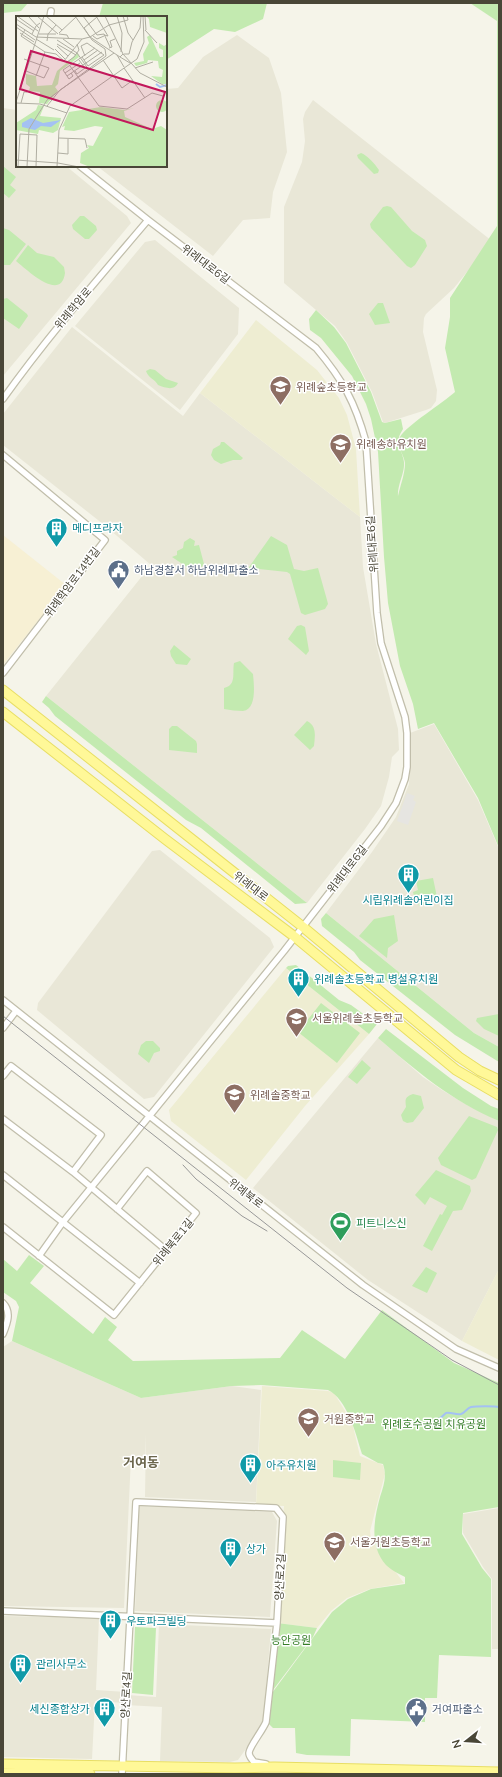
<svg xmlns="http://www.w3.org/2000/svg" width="502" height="1777" font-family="Mulish,'Noto Sans KR',sans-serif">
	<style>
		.residential { fill: #e9e7d7 }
		.commercial { fill: #f7f0d4 }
		.education { fill: #eeedd2 }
		.green { fill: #c3eab0 }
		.parking { fill: #e6e5e1 }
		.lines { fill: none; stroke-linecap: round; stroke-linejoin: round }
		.stream { stroke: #a4c1f3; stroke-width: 2 }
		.street-casing { stroke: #c1beab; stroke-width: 8 }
		.primary-casing { stroke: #e8de64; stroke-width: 11 }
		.street { stroke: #fff; stroke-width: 5.5 }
		.primary { stroke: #fff898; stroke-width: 9 }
		.tram { stroke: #989898; stroke-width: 1 }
		.labels { text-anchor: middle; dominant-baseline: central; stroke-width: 3; stroke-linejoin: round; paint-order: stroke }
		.street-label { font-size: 11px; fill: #494637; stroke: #fff }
		.education-label { font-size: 11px; fill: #785e54; stroke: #fff; text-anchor: start }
		.culture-label { font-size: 11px; fill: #0d838f; stroke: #fff; text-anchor: start }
		.service-label { font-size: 11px; fill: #4e5e75; stroke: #fff; text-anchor: start }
		.leisure-label { font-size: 11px; fill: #27864d; stroke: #fff; text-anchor: start }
		.park-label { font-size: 11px; fill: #357e27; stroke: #fff }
		.quarter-label { font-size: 13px; font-weight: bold; fill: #6c674e; stroke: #fff }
		.inset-river { fill: none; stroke: #a4c1f3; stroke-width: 2 }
		.inset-road { fill: none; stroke: #b0aea2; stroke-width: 1 }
		.view { fill: #c2185b; fill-opacity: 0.15; stroke: #c2185b; stroke-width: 2 }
		.inset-edge { fill: none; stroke: #494637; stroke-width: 2 }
	</style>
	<rect width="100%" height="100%" fill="#f5f4e9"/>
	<path class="residential" d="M237 35 269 58 281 93 287 152 273 192 270 218 243 220 213 256 97 166H166V89L178 88 203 57Z
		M313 100 492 241 454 288 426 314 424 318 423 332 437 390 436 401 431 408 426 410 385 423 383 422 372 392 347 343 335 326 284 283V207L302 162 305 141 303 119 305 112Z
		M3 108 17 110V166H66L127 216 131 223 3 376Z
		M155 240 239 308 238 334 180 410 75 326 145 242Z
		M72 327 183 416 200 393 360 517 363 567 376 644 398 729 399 750 392 757 389 777 381 806 365 829 307 903 46 696 151 565 103 524 3 445V414Z
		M434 724 478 800 499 849V1047L474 1033 326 913 372 852 396 817 409 784 411 757 410 733Z
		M160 850 270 938 274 947 154 1097 144 1099 37 1010 38 1003 152 851Z
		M378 1038 423 1077 442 1090 467 1105 499 1121V1269L462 1341 368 1280 253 1188Z
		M12 1341 141 1398 232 1386 261 1390 256 1502 145 1497 146 1434 145 1457 118 1456 131 1457 124 1608 3 1606V1347Z
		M139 1506 272 1512 277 1521 270 1617 135 1611Z
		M499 1508V1649H492V1579L483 1567 463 1533V1514Z
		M3 1616 99 1618 96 1690 126 1692 127 1695 156 1697 159 1624 271 1629 263 1725 238 1760 230 1762 160 1761 162 1707 126 1705V1703L95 1701 92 1759 3 1757Z"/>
	<path class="commercial" d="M3 535 66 585 3 665Z"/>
	<path class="education" d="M256 320 317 370 339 398 347 415 356 449 360 517 200 393Z
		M286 968 369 1034 305 1106 246 1180 171 1121 169 1110Z
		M499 1269V1360L462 1341Z
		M262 1386 328 1391 334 1393 352 1422 360 1456 383 1465 385 1474 370 1531 371 1540 404 1583 370 1589 347 1598 331 1611 317 1628 277 1623 284 1506 256 1505Z"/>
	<path class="green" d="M3 3H28L21 11 3 13Z
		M103 3H267L263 19 235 32 214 29 166 60V17H99Z
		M470 3H499V848L478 798 434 723 418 729 413 704 400 666 388 603 384 557 378 452 371 419 366 404 352 376 321 338 310 330 309 319 316 310 334 327 346 343 371 392 382 422 385 423 401 419 403 429C393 444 402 448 404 462 405 473 397 485 398 496 400 486 405 474 405 463 404 455 396 445 400 437 406 426 444 402 455 392L445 348 450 317V298L497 226V21Z
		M361 153C367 155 375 164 379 170L378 173 374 174 358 158 357 155Z
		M3 166 16 177 10 185 16 190 9 198 3 193Z
		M387 206 391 207 412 231 425 240 427 246 415 265 411 268 407 266 371 228 370 224 383 207Z
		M80 216H84L96 226 97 230 89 239H85L73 229 72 225Z
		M3 228 9 230 26 244 10 265H3Z
		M28 245 37 253 54 257 64 267 65 273C61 303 26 269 16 261Z
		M7 298 27 314 28 316 19 329 3 318V299Z
		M378 303H383L390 323 375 325 369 314Z
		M150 369 155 370 166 379 178 383C174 391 166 388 158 385 155 379 148 378 146 371Z
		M221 442H224L243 458 241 460H233L221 464 214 460 211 455 213 449 220 445Z
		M271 536 287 545 294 569 304 571 318 568 327 600 328 604 325 609 305 615 301 613 290 574 287 572 259 569 247 570Z
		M190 538 195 541 194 546 199 545 204 564 197 572 190 569 172 557 177 555V551L183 548 184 542Z
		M301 625 305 627 309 651 306 655 288 639 297 626Z
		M174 645 191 659 187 665 176 664 171 656 170 651Z
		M240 661 253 674C254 685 257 709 243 711 237 711 230 710 224 709V688C237 685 232 673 234 663Z
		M46 696 307 903 295 904 201 828 186 820 55 716 49 708 42 702Z
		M307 721C317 726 315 736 314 746L310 750 294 735Z
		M172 726H177L196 741 197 744V753L169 750V729Z
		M433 878 437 897 434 903 419 906 417 896H414L413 892 418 890 416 881Z
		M326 913 474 1033 499 1047V1062L455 1035 360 960 354 952 322 926 321 919Z
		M394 915 398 941 388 948 387 958 359 936 374 919Z
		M296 965 339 1000 351 1005 377 1024 369 1034 286 968 288 966Z
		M321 1003 360 1033 337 1063 298 1032Z
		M499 1014V1036L484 1029 476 1021 477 1018Z
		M386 1029 463 1088 491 1106 499 1109V1121C453 1102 415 1070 378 1038Z
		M146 1041H153L160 1048V1051L154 1053 149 1063 138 1054 141 1045Z
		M362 1060 371 1068 357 1084 348 1077Z
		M413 1094 421 1096 424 1108 413 1122 407 1123 403 1121 401 1115 406 1107C405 1099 405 1097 413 1094Z
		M469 1116 497 1127 498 1130 476 1178 472 1180 441 1165 438 1158Z
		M436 1170 470 1186 471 1191 462 1210 453 1211 432 1251 423 1246 440 1214 442 1215 447 1206 430 1197 425 1205 415 1195Z
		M29 1255 44 1266 30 1283 93 1334 105 1317 117 1327 108 1340 133 1361 280 1358 302 1330 345 1359 382 1310 454 1363 499 1383V1507L463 1513 462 1534 482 1568 491 1579V1657L439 1655 437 1698H425V1722L351 1719 350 1756 307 1755 296 1753 295 1728H273L267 1722 272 1693 332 1612 348 1599 371 1589 405 1584V1577C399 1574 391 1570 386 1565 369 1546 374 1519 380 1497 384 1485 387 1476 383 1464L378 1463 362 1454C356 1434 347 1399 328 1390L261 1385 232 1386 141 1398 12 1341 19 1307 16 1301 3 1292V1259L17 1271Z
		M426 1267 437 1273 427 1293 412 1286Z
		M333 1460 361 1463 360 1480 333 1477Z
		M277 1623 317 1628 313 1637 270 1694Z
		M135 1627 156 1628 153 1695 132 1693Z"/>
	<path class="parking" d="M407 793 415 796 413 800 416 802 408 825 397 821Z"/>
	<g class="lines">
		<path class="stream" d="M437 1421 446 1413C451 1412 456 1415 461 1414 465 1413 467 1408 471 1407 476 1406 496 1406 499 1407"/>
		<defs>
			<path id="street" d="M50 17 51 11
				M3 399C48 336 98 279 148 220
				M3 455 105 540 3 673
				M3 1000 363 1285 456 1349 499 1368
				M3 1028 16 1011
				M3 1076 11 1066 101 1135 73 1172
				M3 1119 73 1172 166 1250
				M3 1175 140 1283
				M3 1227 114 1315 196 1213 147 1171 117 1209
				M39 1256 63 1222 284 951 381 826 396 803 405 779 407 767V733L405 717 381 643 377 613 366 442C355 402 343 380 316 348L148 220 80 166
				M3 1303C12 1312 7 1324 3 1334
				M3 1611 277 1623
				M122 1774 136 1502 276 1508 283 1517 277 1623 266 1722C263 1730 249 1747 249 1753 249 1757 252 1759 254 1762L266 1764"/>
			<path id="primary" d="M3 690 303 927 459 1057 480 1071 499 1080
				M3 712 165 839 295 937 456 1070 499 1095
				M3 1764 235 1768 274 1767 499 1772
				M3 1773 90 1774"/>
		</defs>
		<use href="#street" class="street-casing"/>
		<use href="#primary" class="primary-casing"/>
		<use href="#street" class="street"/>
		<use href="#primary" class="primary"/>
		<path class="tram" d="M3 1016 347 1288 452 1360 499 1385
			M183 1165 196 1179 242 1216 267 1231"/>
	</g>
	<defs>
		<symbol id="school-pin" viewBox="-11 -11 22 30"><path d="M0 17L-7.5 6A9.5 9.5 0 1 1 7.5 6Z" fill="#8d6e63" stroke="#fff"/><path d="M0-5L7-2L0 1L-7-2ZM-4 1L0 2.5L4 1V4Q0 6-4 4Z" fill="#fff"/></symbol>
		<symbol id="building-pin" viewBox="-11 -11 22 30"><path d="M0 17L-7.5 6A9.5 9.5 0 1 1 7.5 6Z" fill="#0f9aa8" stroke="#fff"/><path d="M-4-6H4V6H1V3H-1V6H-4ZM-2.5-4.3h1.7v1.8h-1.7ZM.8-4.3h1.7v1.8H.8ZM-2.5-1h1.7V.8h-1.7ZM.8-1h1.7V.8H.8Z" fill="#fff"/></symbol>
		<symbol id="civic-pin" viewBox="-11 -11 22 30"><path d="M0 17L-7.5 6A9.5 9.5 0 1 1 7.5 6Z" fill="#5c6f8a" stroke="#fff"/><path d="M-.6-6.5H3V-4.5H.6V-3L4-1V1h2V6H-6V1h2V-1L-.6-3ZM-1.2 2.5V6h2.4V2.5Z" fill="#fff"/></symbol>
		<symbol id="stadium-pin" viewBox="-11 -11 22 30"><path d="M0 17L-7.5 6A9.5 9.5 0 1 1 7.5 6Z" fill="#2e9e5b" stroke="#fff"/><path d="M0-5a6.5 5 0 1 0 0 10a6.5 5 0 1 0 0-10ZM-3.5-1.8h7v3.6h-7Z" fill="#fff"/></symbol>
	</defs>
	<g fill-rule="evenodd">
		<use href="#school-pin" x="268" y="374" width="25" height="34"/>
		<use href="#school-pin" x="328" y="432" width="25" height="34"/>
		<use href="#building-pin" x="44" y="516" width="25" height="34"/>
		<use href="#civic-pin" x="106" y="558" width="25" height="34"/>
		<use href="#building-pin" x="396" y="862" width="25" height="34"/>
		<use href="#building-pin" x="286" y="966" width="25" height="34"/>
		<use href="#school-pin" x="284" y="1006" width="25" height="34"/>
		<use href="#school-pin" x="222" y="1082" width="25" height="34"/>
		<use href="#stadium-pin" x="328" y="1210" width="25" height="34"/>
		<use href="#school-pin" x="296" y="1406" width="25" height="34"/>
		<use href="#building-pin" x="238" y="1452" width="25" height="34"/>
		<use href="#school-pin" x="322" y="1530" width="25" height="34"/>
		<use href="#building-pin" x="218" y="1536" width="25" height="34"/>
		<use href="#building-pin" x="98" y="1608" width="25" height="34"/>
		<use href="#building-pin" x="8" y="1652" width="25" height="34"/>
		<use href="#building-pin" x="92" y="1696" width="25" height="34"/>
		<use href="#civic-pin" x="404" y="1696" width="25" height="34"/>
	</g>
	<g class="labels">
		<g class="street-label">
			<text transform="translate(206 264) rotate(37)">위례대로6길</text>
			<text transform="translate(73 308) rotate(-50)">위례학암로</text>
			<text transform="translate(372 544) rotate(-94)">위례대로6길</text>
			<text transform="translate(72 582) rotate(-53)">위례학암로14번길</text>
			<text transform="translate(347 869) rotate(-52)">위례대로6길</text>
			<text transform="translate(251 886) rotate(38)">위례대로</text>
			<text transform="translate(246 1193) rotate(38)">위례북로</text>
			<text transform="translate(173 1242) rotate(-51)">위례북로1길</text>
			<text transform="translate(280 1577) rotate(-87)">양산로2길</text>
			<text transform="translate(126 1695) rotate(-87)">양산로4길</text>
		</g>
		<g class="education-label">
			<text x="296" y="387">위례숲초등학교</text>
			<text x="356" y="444">위례송하유치원</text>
			<text x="312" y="1018">서울위례솔초등학교</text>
			<text x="250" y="1095">위례솔중학교</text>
			<text x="324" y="1419">거원중학교</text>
			<text x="350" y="1542">서울거원초등학교</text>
		</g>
		<g class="culture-label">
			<text x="72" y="528">메디프라자</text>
			<text x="408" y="900" text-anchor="middle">시립위례솔어린이집</text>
			<text x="314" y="979">위례솔초등학교 병설유치원</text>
			<text x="266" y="1465">아주유치원</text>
			<text x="246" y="1549">상가</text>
			<text x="126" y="1621">우토파크빌딩</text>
			<text x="36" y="1664">관리사무소</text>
			<text x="90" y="1709" text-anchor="end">세신종합상가</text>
		</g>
		<g class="service-label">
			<text x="134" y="570">하남경찰서 하남위례파출소</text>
			<text x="432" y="1709">거여파출소</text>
		</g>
		<g class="leisure-label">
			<text x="356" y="1223">피트니스신</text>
		</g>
		<g class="park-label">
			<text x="434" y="1424">위례호수공원 치유공원</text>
			<text x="291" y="1640">능안공원</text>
		</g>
		<g class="quarter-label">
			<text x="141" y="1462">거여동</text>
		</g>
	</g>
	<g transform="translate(16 16)">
		<rect width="151" height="151" fill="#f5f4e9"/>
		<path d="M130 0H151V17L134 11 133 3ZM134 19 144 41H147V34L143 32V27L148 30 151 28V68H146L135 60 146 61 147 54 143 52 142 45 132 44 131 47 120 50 118 47 128 45 127 38 133 27 131 21ZM62 37 63 41 44 55 42 68 39 71 42 75 31 88 23 87 24 76 13 75 14 71 10 68V58L20 60 21 70 36 69 41 55ZM140 90a6 6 0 1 1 12 0a6 6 0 1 1-12 0ZM22 89 28 90 24 100 45 102 42 114 37 117 23 114 22 118 0 114V107L20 94ZM85 91 109 94 118 92 108 95 109 101 136 113 145 110 151 114V151H74L64 147 65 137 73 132 71 129 77 130 87 111 79 110 58 115 48 114 49 110 46 111 53 96Z" fill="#c3eab0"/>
		<path d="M15 102 27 107 45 104 35 111 25 110 19 114 6 111V107Z" fill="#a4c1f3"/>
		<path class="inset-river" d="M140 68 144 71 151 69"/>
		<path class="inset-road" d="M1 0 22 15M21 0 42 18M30 0 46 14M59 0 74 21 93 9 112 4 111 0M67 0 81 19 88 18M80 0 92 20 88 19M89 0 107 38 104 41 114 47M101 0 106 17 105 36M107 0 112 17 117 24M129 0 130 14M13 1 23 12M0 3 18 15M0 8 20 21 66 23 74 21 104 41M0 11 19 24M68 12 81 1M9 14 5 20 29 36 40 38 48 45M129 14 141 27M4 17 18 26M43 17 60 1M16 18 20 10 24 7M23 18H40M43 18 51 19 53 23M88 18 94 31M77 20 81 23 88 20M20 23 38 34M47 23 58 31M41 24 61 37M31 25 32 18 40 9M41 28 60 39M41 30 52 40M93 32 96 31 94 25 99 23M39 33 49 43M61 37 73 54M107 38 124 57 151 71M108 38H113L116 26 124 12 125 0M101 39 108 51M66 41 72 50 88 39 71 27 65 30 69 40M8 43 33 52 28 62 10 55M68 44 82 34M87 44 106 72 117 64M48 45 66 23M48 45 51 46 58 41 63 34 61 28M54 50 83 90 111 93 136 77 147 80M108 52 129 82M119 52 137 46M59 55 61 58 69 52 63 44M49 57 64 47M55 57 57 60 53 63 47 54 79 32M20 60 29 36M51 60 86 36M0 86 28 0M0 87 24 88 51 97M5 87 8 76H11M31 90 44 74 98 37M43 122 69 123 71 132M42 137 52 138V123M0 144 42 147 63 151M2 151 4 118 21 119 20 151M11 151 13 113 31 84 90 40 89 33 76 24 68 12M41 151 43 114 54 90 121 43 128 26 127 0"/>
		<path class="view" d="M15 35 149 76 137 114 4 73Z"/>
		<rect width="151" height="151" class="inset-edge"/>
	</g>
	<rect width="502" height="1777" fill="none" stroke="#494637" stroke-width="8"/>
	<g transform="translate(466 1741) rotate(253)" stroke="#ffffff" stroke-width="3" paint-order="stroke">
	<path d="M0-3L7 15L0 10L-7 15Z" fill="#494637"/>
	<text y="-6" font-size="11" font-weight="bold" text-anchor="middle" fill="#494637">N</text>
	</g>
</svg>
